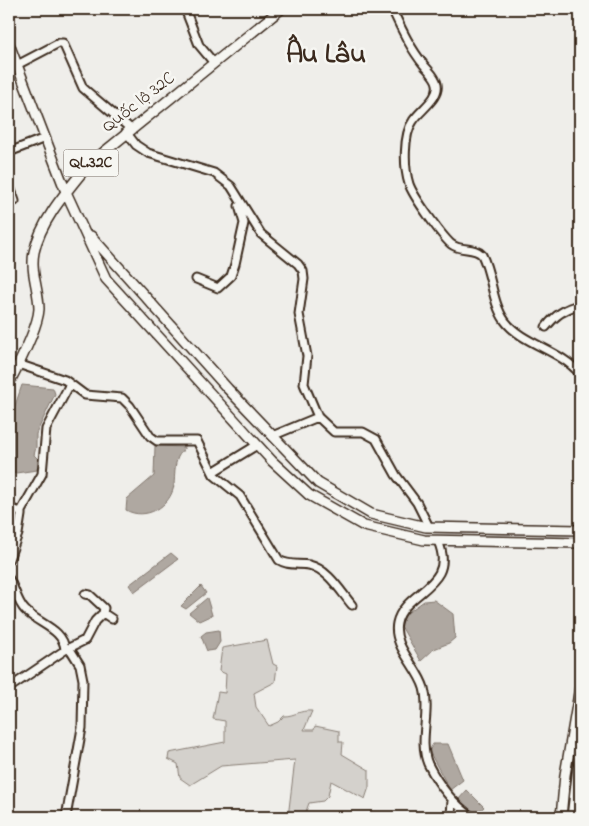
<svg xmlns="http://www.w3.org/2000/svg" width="589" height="826" font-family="'Indie Flower',sans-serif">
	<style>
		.green { fill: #d4d1cc; stroke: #887e75 }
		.water { fill: #afa8a1; stroke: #81766d }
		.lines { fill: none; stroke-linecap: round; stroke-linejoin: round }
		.minor-casing { stroke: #3b2a1e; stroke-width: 11 }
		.major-casing { stroke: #3b2a1e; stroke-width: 12 }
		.minor { stroke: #f6f6f2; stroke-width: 7 }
		.major { stroke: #f6f6f2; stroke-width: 9 }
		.labels { text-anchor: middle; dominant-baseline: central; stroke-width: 5; stroke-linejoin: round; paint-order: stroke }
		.shield { fill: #f6f6f2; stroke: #73675e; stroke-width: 1 }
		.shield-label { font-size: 16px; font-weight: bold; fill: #3b2a1e }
		.street-label { font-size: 18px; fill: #3b2a1e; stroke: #f6f6f2 }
		.town-label { font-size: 28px; font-weight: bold; fill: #3b2a1e; stroke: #f6f6f2 }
	</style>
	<rect width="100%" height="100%" fill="#efeeea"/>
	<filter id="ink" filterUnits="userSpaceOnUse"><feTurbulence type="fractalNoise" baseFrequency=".02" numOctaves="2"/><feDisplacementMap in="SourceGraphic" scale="10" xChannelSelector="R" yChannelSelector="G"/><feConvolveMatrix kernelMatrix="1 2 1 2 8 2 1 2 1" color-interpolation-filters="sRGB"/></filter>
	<g filter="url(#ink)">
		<path class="green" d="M267 640 273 664 277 666 275 682 254 693 256 707 269 726 278 722 284 716C295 716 299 710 312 711L304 730H314L315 726 339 731V742H343L342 754 369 770V787L365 799 331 781 328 796 323 801 309 803 304 817H288L295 760 221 766 190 785 180 778 178 764 168 759 169 753 225 742V721L213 719 218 692 225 693 226 674 219 671 222 648Z"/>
		<path class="water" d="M22 385 53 388 55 394 36 434V447L34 455 39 460 37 470 9 474V423Z
			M155 446 185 447C183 451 180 453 178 457 174 466 175 475 174 485 171 507 145 521 126 510L127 499 154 476Z
			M171 553 178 559 134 592 129 585Z
			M201 586 206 593 186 609 181 606Z
			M207 598 212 615 199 621 189 613Z
			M434 600 453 614 455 638 449 643 434 649 421 661 401 626 403 616 424 601Z
			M219 630 220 642 215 650 207 651 201 636 206 632Z
			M433 744H448L463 780 450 790 429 751Z
			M467 790 484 807 476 814 458 800Z"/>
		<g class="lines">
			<defs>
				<path id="minor" d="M185 9 199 45 214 63
					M392 9C401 28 410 48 424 65 428 70 436 77 437 84 440 98 420 110 413 121 403 135 404 168 409 184 413 196 441 235 451 244 461 252 474 246 482 255 492 275 492 303 505 321 522 344 561 350 580 374
					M17 65 59 43H63L83 88 131 129
					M126 132 136 145 148 153 214 173 231 186 261 234 298 264 303 271 304 279 299 314 307 356 304 384 318 417 334 432H363L376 439 396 475 417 503 429 527
					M9 152 45 138
					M9 184 15 201
					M196 279 218 288 231 276 235 264 244 223 239 206
					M546 327C555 315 566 308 580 305
					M18 364 65 380 85 395 122 398 130 406 150 436 157 441H197L214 475 240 496 279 560C288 566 299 563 309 565 328 569 341 592 352 605
					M272 436 318 417
					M213 472 257 445
					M9 508 21 512V515L18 534 9 559
					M20 513 42 474 46 429 70 384
					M438 541C458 587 404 590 397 623 392 646 418 667 424 688 431 713 418 741 428 764 438 784 454 804 472 817
					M9 579C15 588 17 602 25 610 38 624 64 629 65 650L70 649 80 665 83 680 82 728 66 817
					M103 613 112 619
					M9 688 65 650 85 640 95 621 103 613 104 608 90 595 85 594
					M451 817 452 799"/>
				<path id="major" d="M9 44 66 192 106 279 272 461 309 495 364 526 424 540 580 543
					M91 236 228 389 318 483 371 514 426 527 580 530
					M9 383C18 366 38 328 39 309 39 290 30 272 34 252 41 220 67 191 88 165L281 9
					M561 817 565 775 580 687
					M572 817 580 751"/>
			</defs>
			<use href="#minor" class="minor-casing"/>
			<use href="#major" class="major-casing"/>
			<use href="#minor" class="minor"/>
			<use href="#major" class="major"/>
		</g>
	</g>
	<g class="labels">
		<rect class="shield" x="63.5" y="149.5" width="55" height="27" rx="4"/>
		<g class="shield-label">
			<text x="91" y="163">QL.32C</text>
		</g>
		<g class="street-label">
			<text transform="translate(139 103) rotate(-38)">Quốc lộ 32C</text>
		</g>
		<g class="town-label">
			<text x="326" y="55">Âu Lâu</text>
		</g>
	</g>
	<rect width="589" height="826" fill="none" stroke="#f6f6f2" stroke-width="30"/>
	<rect x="15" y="15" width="559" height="796" fill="none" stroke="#3b2a1e" stroke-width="2" filter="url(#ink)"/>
</svg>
